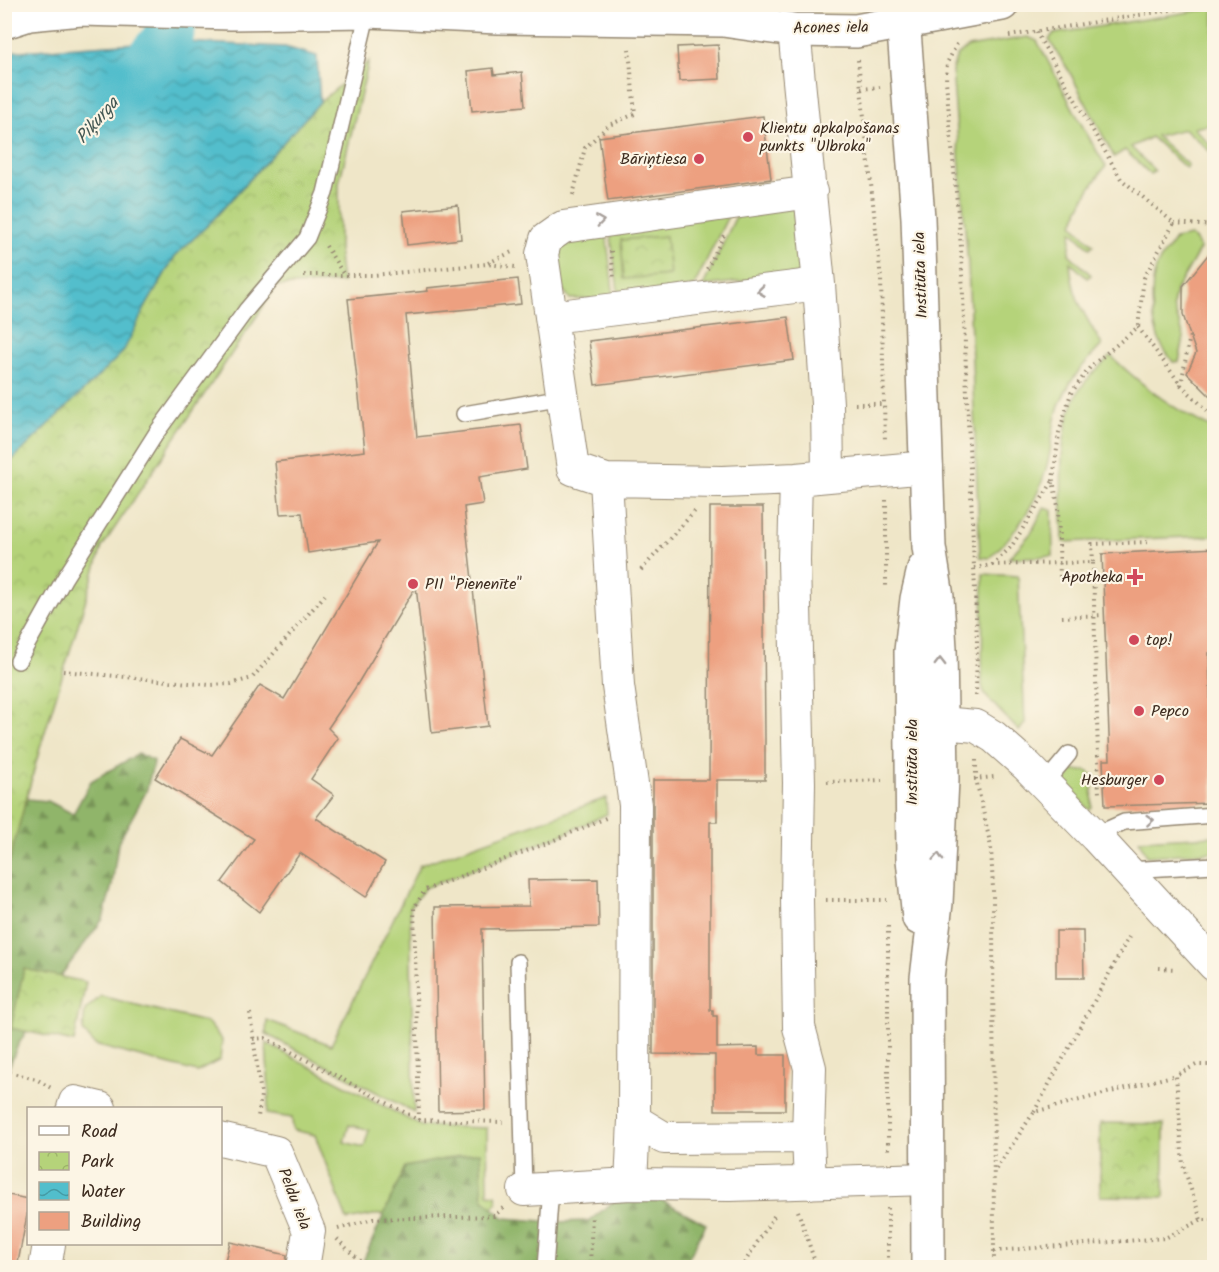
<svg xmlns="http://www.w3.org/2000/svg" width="1219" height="1272" font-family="Kalam,sans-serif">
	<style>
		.grass { fill: #b5d37a; stroke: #787e4c; stroke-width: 1.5; fill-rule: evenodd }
		.forest { fill: url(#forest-firs); stroke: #667044; stroke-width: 1.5 }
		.park { fill: url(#park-crowns); stroke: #787e4c; stroke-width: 1.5 }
		.water { fill: url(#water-waves); stroke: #467475; stroke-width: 1.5 }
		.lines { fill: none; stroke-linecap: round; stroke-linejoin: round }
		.river { stroke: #52becc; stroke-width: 51 }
		.building { fill: #eda080 }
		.service-casing { stroke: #958873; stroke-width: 18 }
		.minor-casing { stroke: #958873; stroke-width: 34 }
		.tertiary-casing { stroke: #958873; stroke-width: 36 }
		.primary-casing { stroke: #958873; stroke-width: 36 }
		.path { stroke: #958873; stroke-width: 4; stroke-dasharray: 1.5 4.5; stroke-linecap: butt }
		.service { stroke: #fff; stroke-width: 15 }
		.minor { stroke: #fff; stroke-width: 32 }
		.tertiary { stroke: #fff; stroke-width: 33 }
		.primary { stroke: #fff; stroke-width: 33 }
		.oneway { stroke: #a79f9a }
		.poi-dot { fill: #d1495b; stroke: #fcf5e5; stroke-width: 2 }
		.labels { text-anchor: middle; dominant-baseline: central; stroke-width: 4.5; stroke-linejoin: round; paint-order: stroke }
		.street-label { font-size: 16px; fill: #3b2a1e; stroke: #fcf5e5 }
		.poi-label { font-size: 16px; fill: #3b2a1e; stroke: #fcf5e5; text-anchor: start }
		.water-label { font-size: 18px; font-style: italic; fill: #425652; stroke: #fcf5e5 }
	</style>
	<defs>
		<pattern id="forest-firs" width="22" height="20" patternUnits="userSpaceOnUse" patternTransform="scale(1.5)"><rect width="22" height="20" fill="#90b56a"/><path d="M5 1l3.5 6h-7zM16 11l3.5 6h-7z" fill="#779357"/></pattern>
		<pattern id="park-crowns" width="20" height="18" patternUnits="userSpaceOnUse" patternTransform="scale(1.5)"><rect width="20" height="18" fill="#b5d37a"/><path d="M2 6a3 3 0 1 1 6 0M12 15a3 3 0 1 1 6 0" fill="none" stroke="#9db569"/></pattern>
		<pattern id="water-waves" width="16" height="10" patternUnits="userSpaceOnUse" patternTransform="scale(1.5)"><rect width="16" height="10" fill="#52becc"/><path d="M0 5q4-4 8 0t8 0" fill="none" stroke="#459ba5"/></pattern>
	</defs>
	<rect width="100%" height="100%" fill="#fcf5e5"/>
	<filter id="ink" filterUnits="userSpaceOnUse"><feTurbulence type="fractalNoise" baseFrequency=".0167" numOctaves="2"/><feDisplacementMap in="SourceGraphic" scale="12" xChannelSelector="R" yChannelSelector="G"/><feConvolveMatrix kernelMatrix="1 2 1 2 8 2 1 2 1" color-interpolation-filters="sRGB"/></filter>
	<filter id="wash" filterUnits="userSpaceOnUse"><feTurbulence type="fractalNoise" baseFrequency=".008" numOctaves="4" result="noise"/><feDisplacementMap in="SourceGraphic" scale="24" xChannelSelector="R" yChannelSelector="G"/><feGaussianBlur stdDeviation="1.35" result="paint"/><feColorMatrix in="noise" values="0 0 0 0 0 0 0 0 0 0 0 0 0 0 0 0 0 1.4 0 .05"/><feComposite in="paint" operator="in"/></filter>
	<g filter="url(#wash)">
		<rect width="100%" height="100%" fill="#efe6c8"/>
		<path class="grass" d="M1214 8V124L1194 128 1214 149V155L1185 129 1156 136 1188 165 1186 168 1151 137 1131 147 1155 171 1150 174 1125 150 1114 157 1069 71 1049 40 1053 34Z
			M1028 37 1037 41C1060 82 1080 126 1106 166 1091 185 1081 201 1073 224L1093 245 1090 248 1072 231 1069 254 1091 275 1087 278 1070 262C1072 298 1085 315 1102 345 1087 361 1072 376 1063 397 1054 414 1053 432 1050 451 1043 493 1021 529 989 558L980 557 968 264 952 70 957 56 968 47Z
			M794 206 802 274 703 286 738 212Z
			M729 214 694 286 619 298 610 230Z
			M606 231 614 299H570L561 287 557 259 561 246 572 236Z
			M1190 236 1196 240 1200 249 1176 290 1173 306 1184 337 1179 362H1173C1170 357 1165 352 1162 346 1151 326 1148 282 1159 262 1163 254 1170 247 1175 239Z
			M1111 356C1142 386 1175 411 1214 429V536L1063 542C1062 495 1056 443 1075 398 1082 382 1098 368 1111 356Z
			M1044 508 1052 510 1053 556 1009 558 1031 533Z
			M983 574 1018 576 1025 723 1019 731 985 695 982 686Z
			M1064 770 1087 771 1093 775 1092 807 1089 810 1059 778Z
			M606 798 607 814 561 835 425 888 410 907 414 1112 266 1034 267 1020 331 1045 420 865Z
			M1214 836V852L1147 856 1139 840Z
			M101 996 208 1023 222 1040 220 1060 197 1072 95 1045 83 1031 85 1010Z
			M266 1043 421 1126 487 1128 488 1194 496 1195 497 1203 491 1210 373 1215 347 1220 315 1135 293 1130 292 1118 267 1114 269 1091ZM349 1125 369 1130 364 1147 344 1142Z"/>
		<path class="forest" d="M138 754 154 761 146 792 118 843 112 885 103 919 51 989 17 1047 5 1077V797L48 801 73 814 91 781Z
			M480 1152 483 1199 504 1218 555 1222 589 1221 613 1202 662 1200 706 1224 684 1267 360 1268 405 1167Z"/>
		<path class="park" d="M369 61 339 183V257L342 282 277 286 102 547 40 748 5 877V467L123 352 146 306 175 256 210 223 320 102Z
			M666 236 670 275 624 279 621 240Z
			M24 969 86 982 74 1042 11 1028Z
			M1100 1123 1164 1124V1197L1100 1196Z"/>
		<path class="water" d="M167 41 285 47 317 56 320 102 210 223 175 256 146 306 123 352 5 467V52Z"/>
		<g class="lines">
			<path class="river" d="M120 95 167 41 176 4"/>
		</g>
		<g id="blocks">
			<path class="building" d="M718 45 720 79 679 81 677 47Z
				M493 68 494 75 522 72 525 106 472 111 468 71Z
				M763 116 771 179 608 201 599 137Z
				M458 205 461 239 407 245 403 211Z
				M1215 246V401L1187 373 1196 353 1183 315V286Z
				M518 279 521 304 406 315 417 437 521 425 527 469 479 477 483 504 464 507 488 726 432 733 416 586 355 688 328 728 338 738 311 779 334 795 316 818 385 862 366 897 300 853 259 912 222 882 254 839 155 778 180 739 212 755 260 685 284 699 378 542 308 553 302 513 280 514 275 462 365 451 348 299 428 291 427 288Z
				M788 317 794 360 595 385 589 341Z
				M710 507H763L765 738V780H717V822H710V1010H713V1016H717V1048L758 1047V1055H785V1110H715V1055L653 1054V780H709Z
				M1215 548V652L1209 653 1213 803 1105 806 1103 760H1110L1102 554Z
				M598 879 599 927 482 929 485 1110 438 1111 435 907 529 906 528 880Z
				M1056 931H1083L1084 978H1056Z
				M4 1194 28 1199V1210L17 1268H4Z
				M230 1242 287 1255 285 1268H223Z"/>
		</g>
	</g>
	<g filter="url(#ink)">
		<use href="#blocks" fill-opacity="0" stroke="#958873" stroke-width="1.5"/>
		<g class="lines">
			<defs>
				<path id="service" d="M464 414 563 397
					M18 661 64 579 157 432 247 309 307 238 325 193 368 11
					M1044 784 1069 754
					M1096 837 1106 830 1124 822 1214 815
					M1128 870 1214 865
					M518 962 524 1190
					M545 1268 551 1188"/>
				<path id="minor" d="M794 30 819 284 827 404 828 476
					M811 192 563 227 546 239 542 254 573 469 606 480 722 482 796 479 927 467
					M551 317 819 284
					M796 479 794 560 799 783 797 900 799 1027 810 1068 808 1137 810 1183
					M606 480 618 686 635 805 634 1120 631 1184
					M917 721 976 726 994 737 1027 766 1096 837 1214 965
					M73 1108 75 1102 100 1108
					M634 1120 664 1138 808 1137
					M220 1139 276 1152 309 1231 303 1268
					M524 1190 631 1184 730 1185 928 1179
					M45 1268 49 1244"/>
				<path id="tertiary" d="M4 22 29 14 81 9 231 13 368 11 498 17 723 20 794 30 856 31 1002 4"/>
				<path id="primary" d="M902 4 918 218 929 547 937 597 940 649 942 780 936 903 927 978 928 1268
					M919 918 913 859 911 651 917 599 924 569"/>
			</defs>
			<use href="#service" class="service-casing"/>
			<use href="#minor" class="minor-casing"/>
			<use href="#tertiary" class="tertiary-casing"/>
			<use href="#primary" class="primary-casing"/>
			<path class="path" d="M1036 32 1121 179 1174 223 1144 278 1138 327 1091 366 1071 393 1059 433 1053 480 1058 506 1060 579
				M1009 36 1207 4
				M957 44 947 63 946 81 961 247 977 641 976 698
				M858 60 881 279 885 442
				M861 89 880 87
				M573 195 585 148 609 125 635 114 629 49
				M1174 223 1214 226
				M326 246 344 275
				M611 251 614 279
				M488 263 514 251
				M707 269 724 235
				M304 275H374L487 264 515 267
				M1138 327 1181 385 1214 417
				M1181 385 1190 335
				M855 404H884
				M886 500V589
				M1093 562 1092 544 1151 542
				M992 565 1093 562 1099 796
				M974 568 992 565 1011 547 1053 481
				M641 570 695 511
				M1062 617 1103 615
				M63 671 210 685 231 684 252 678 325 595
				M976 760V779L991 847 993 889 994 1268
				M974 779 994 777
				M827 782 882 780
				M826 900H887
				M888 926V1153
				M1159 968 1177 969
				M250 1013 261 1095 258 1117
				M253 1039 265 1038 419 1120 503 1122
				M1214 1065H1196L1176 1075 1183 1165 1201 1220H1214
				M4 1071 36 1079 51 1088
				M1034 1112 1129 937
				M419 1120 414 908 425 890 547 843 606 818
				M996 1169 1034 1112 1176 1075
				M888 1208V1268
				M798 1211 817 1268
				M338 1229 373 1219 494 1216 503 1208
				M337 1239 367 1268
				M994 1251 1165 1238 1201 1220
				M590 1268 592 1214
				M741 1268 776 1213"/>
			<use href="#service" class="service"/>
			<use href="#minor" class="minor"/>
			<use href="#tertiary" class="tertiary"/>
			<use href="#primary" class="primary"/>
		</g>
		<defs><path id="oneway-chevron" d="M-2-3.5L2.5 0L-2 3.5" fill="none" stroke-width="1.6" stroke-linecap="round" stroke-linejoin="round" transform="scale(1.5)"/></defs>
		<g class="oneway">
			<use href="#oneway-chevron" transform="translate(600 221) rotate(-8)"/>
			<use href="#oneway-chevron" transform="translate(761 291) rotate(173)"/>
			<use href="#oneway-chevron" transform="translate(940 662) rotate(-90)"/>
			<use href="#oneway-chevron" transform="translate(1150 820) rotate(-4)"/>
			<use href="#oneway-chevron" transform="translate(938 857) rotate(-87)"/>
		</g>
	</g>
	<g class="poi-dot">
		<circle cx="748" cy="137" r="6"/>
		<circle cx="699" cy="159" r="6"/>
		<path d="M1132 568h6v6h6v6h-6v6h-6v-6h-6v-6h6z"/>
		<circle cx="413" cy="584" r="6"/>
		<circle cx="1134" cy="640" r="6"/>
		<circle cx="1139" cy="711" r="6"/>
		<circle cx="1159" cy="780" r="6"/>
	</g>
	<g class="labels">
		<g class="street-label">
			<text transform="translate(831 28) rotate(-1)">Acones iela</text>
			<text transform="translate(921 275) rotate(-92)">Institūta iela</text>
			<text transform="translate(912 762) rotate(-90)">Institūta iela</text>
			<text transform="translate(294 1199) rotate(69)">Peldu iela</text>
		</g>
		<g class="poi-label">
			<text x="760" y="128">Klientu apkalpošanas<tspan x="760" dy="18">punkts "Ulbroka"</tspan></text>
			<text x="687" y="159" text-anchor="end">Bāriņtiesa</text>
			<text x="1123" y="577" text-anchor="end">Apotheka</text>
			<text x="425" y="584">PII "Pienenīte"</text>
			<text x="1146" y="640">top!</text>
			<text x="1151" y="711">Pepco</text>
			<text x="1147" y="780" text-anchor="end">Hesburger</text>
		</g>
		<g class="water-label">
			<text transform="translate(98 121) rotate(-49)">Piķurga</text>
		</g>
	</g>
	<rect width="1219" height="1272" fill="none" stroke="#fcf5e5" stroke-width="24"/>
	<rect x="27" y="1107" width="195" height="138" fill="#fcf5e5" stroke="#afa495" stroke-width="1.5"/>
	<rect x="39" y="1126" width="30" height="9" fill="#ffffff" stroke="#afa495" stroke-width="1.5"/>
	<text x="81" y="1137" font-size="18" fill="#3b2a1e">Road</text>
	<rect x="39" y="1152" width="30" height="18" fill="url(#park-crowns)" stroke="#afa495" stroke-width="1.5"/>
	<text x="81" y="1167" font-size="18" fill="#3b2a1e">Park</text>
	<rect x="39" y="1182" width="30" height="18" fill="url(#water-waves)" stroke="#afa495" stroke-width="1.5"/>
	<text x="81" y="1197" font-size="18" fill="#3b2a1e">Water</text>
	<rect x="39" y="1212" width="30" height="18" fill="#eda080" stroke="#afa495" stroke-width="1.5"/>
	<text x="81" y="1227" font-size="18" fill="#3b2a1e">Building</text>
</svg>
